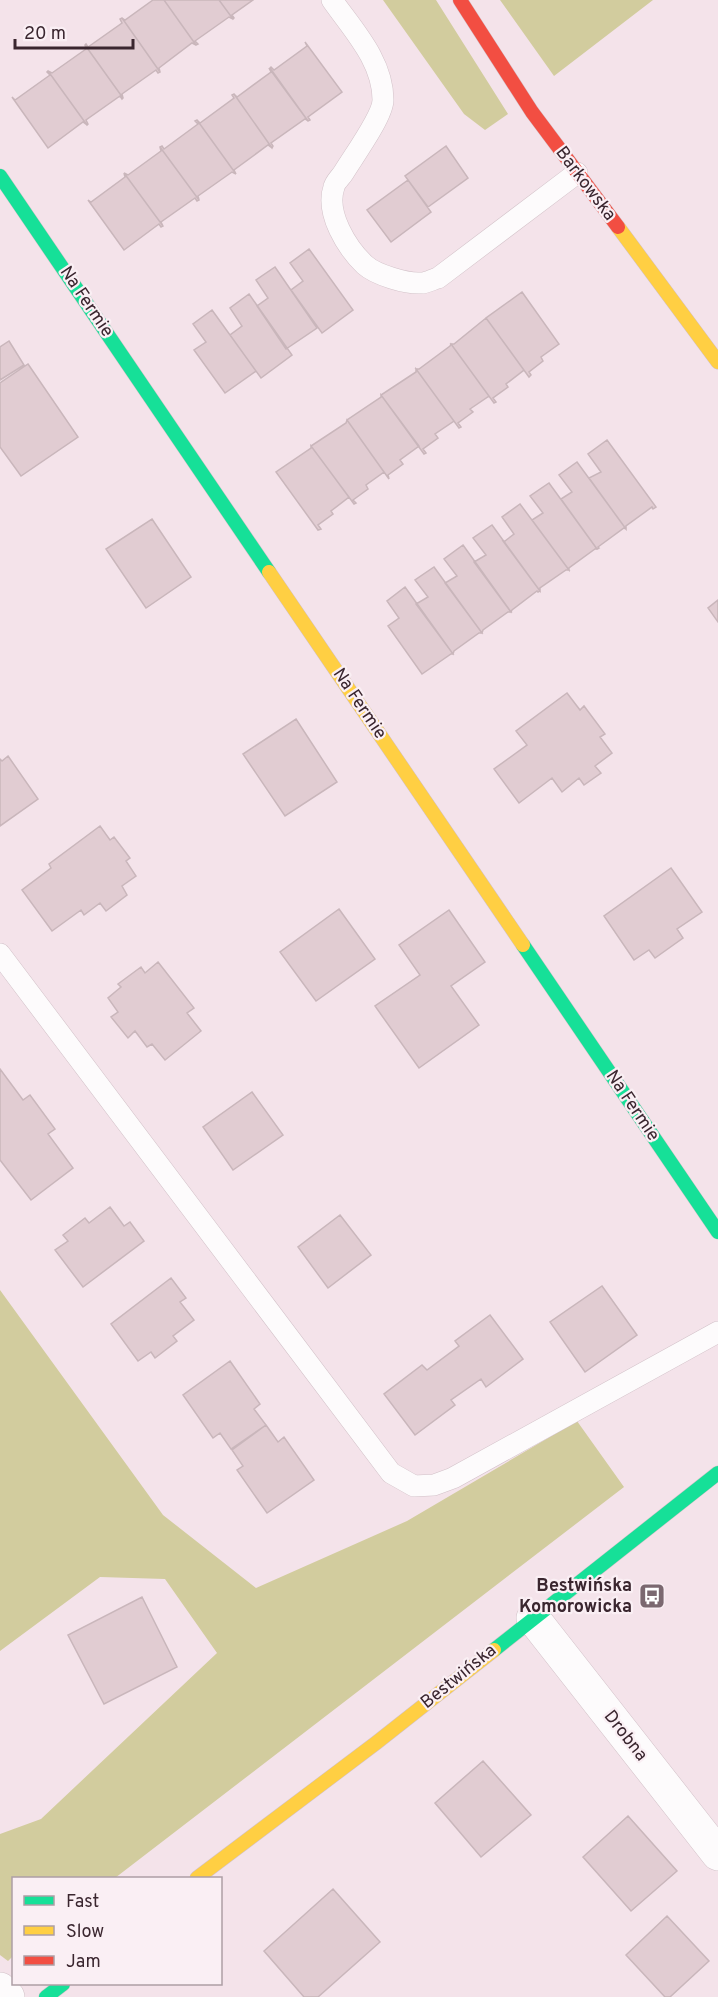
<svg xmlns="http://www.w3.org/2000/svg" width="718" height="1997" font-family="Overpass,sans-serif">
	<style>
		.green { fill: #d2cc9e }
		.building { fill: #e1ccd2; stroke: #c9b6bb; stroke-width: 1.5 }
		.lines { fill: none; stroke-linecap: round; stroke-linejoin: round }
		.lane-casing { stroke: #d2c1c8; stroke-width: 22 }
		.street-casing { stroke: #d2c1c8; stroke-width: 34 }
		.fast-casing { stroke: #d2c1c8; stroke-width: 15 }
		.slow-casing { stroke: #d2c1c8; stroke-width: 15 }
		.jam-casing { stroke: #d2c1c8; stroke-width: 15 }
		.lane { stroke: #fdfbfc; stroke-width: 21 }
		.street { stroke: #fdfbfc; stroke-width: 33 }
		.fast { stroke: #16e098; stroke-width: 14 }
		.slow { stroke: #ffcf43; stroke-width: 14 }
		.jam { stroke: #f24e42; stroke-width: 14 }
		.labels { text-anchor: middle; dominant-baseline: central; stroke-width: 4.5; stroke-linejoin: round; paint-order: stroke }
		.street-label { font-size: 18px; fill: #3a262f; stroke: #faeff4 }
		.poi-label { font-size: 18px; font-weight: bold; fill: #3a262f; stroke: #faeff4; text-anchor: end }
	</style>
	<rect width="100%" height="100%" fill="#f4e3ea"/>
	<path class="green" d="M383 0H436L508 114 485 130 464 114Z
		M500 0H653L554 76Z
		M0 1290 163 1515 256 1588 407 1521 577 1421 624 1487 115 1878H14L13 1956 8 1961 0 1955V1834L41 1819 217 1653 165 1579 100 1577 0 1651Z"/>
	<path class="building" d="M153 0H164L196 45 192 43 159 68 160 72 122 18 125 20Z
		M164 0H219L233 19 229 17 195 41 198 44 196 45Z
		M219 0H253L232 15 234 18 233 19Z
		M122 18 160 72 158 73 156 70 122 94 123 98 85 45 86 44 88 47 122 23 120 19Z
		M305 42 342 92 308 117 310 120 308 121 270 68 271 67 274 70 307 46Z
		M85 45 123 98 122 99 120 96 86 120 88 124 87 125 48 71 52 73 86 49Z
		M269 68 308 121 305 119 271 143 273 146 272 148 234 94 237 97 271 72Z
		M48 71 87 125 83 122 48 148 12 97 15 100 50 75 47 72Z
		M234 94 272 148 268 145 234 170 236 174 197 120 200 123 234 98 232 95Z
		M197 120 236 174 232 172 198 196 199 200 160 147 162 146 164 149 198 124 195 121Z
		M446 146 468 178 428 207 405 176Z
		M160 147 199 200 197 201 195 198 161 222 163 226 124 173 128 175 161 151Z
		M124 173 163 226 161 227 159 224 124 250 88 200 91 202 125 177Z
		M408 180 431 212 391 242 367 210Z
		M309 249 353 310 322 333 291 290 303 281 290 263Z
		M275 267 317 328 286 349 257 306 268 298 256 280Z
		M522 292 559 344 541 357 543 361 529 372 531 375 529 377 486 318Z
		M249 294 292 355 261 378 230 335 242 326 230 308Z
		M212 310 256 371 225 393 194 350 206 342 193 324Z
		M486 318 524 370 506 384 508 387 493 398 496 402 494 403 451 344H454Z
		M9 341 24 365 0 380V347Z
		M451 344 489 396 470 409 473 412 458 423 461 427 459 428 416 369H419L450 346Z
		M28 364 78 437 21 476 0 447V383Z
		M416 369 454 421 435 434 438 438 423 449 426 453 424 454 381 395 416 372Z
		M381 395 419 446 400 460 403 464 388 475 389 479 347 420 381 397Z
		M347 420 384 472 366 485 368 489 353 500 356 503 354 504 311 446 346 423Z
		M607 440 656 507 653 509 652 507 626 526V529L589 478 601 472 588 454Z
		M311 446 349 497 331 511 333 514 318 525 321 529 318 530 276 472 311 448Z
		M577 462 626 529 624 528 598 547 599 548 597 549 561 499 572 492 559 475Z
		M549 483 597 549H595L569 568V570L532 520 543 513 530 496Z
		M520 504 569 570H566L540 588V591L503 541H505L514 534 502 517Z
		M152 519 191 577 146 608 106 549Z
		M492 525 540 591 538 592 537 591 512 610 511 612 474 562 486 555 473 538Z
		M463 545 511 612H508L483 630 482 633 445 583 457 576 444 559Z
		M434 567 482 633H479L454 651 453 654 416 604 428 597 415 580Z
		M405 587 453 654H451L422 674 388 626 399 618 387 601Z
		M718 600V622L708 608Z
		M567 693 580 710 584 706 605 734 600 737 612 753 595 766 601 773 584 785 579 778 562 792 552 778 519 803 494 769 527 745 516 731Z
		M296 719 337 782 285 816 243 754Z
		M8 756 38 799 0 826V759L2 761Z
		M100 826 110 840 114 837 130 858 126 861 136 876 122 886 127 895 106 911 100 903 84 915 81 910 52 931 22 890 51 868 49 864Z
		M671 868 702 912 677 929 683 938 655 958 649 950 634 960 604 916Z
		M339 909 375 959 316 1001 280 952Z
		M449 910 485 962 451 986 479 1025 419 1068 375 1006 420 975 399 945Z
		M158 962 194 1008 187 1013 201 1031 165 1060 152 1044 147 1047 135 1031 128 1038 111 1017 118 1012 108 998 121 987 118 984 141 967 145 973Z
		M0 1069 23 1100 30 1095 55 1129 48 1134 73 1168 31 1200 0 1160Z
		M252 1092 283 1135 233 1170 203 1127Z
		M110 1207 124 1226 130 1222 144 1241 83 1287 55 1250 68 1241 63 1235 85 1218 89 1223Z
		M340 1215 371 1255 328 1288 298 1247Z
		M171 1278 186 1298 180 1302 194 1320 173 1336 177 1341 155 1358 151 1352 138 1361 111 1324Z
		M602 1286 637 1335 585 1372 550 1322Z
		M490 1315 523 1359 486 1387 481 1379 451 1400 455 1405 415 1435 384 1394 422 1365 427 1370 459 1346 455 1341Z
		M230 1361 260 1404 254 1409 266 1425 231 1449 220 1433 213 1438 183 1395Z
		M266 1425 278 1442 284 1437 314 1480 267 1513 237 1470 243 1466 232 1450Z
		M142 1597 177 1667 104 1704 68 1635Z
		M483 1761 531 1815 481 1857 435 1803Z
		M628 1816 677 1871 631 1911 583 1857Z
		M333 1889 380 1942 318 1997H304L264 1951Z
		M667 1916 709 1961 670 1997H665L626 1955Z"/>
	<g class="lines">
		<defs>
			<path id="lane" d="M332 0C353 30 383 61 383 100 383 116 353 157 344 172 341 177 335 182 334 187 325 213 347 248 365 265 376 275 407 284 421 283 427 283 433 279 438 278L577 173
				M0 954 391 1473 414 1486 434 1485 453 1478 718 1332"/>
			<path id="street" d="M533 1618 718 1854
				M0 1989 8 1997"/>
			<path id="fast" d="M0 176 269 572
				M523 945 718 1232
				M494 1650 718 1473
				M46 1997 63 1984"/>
			<path id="slow" d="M618 227 718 362
				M269 572 523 945
				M197 1878 376 1743 494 1650"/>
			<path id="jam" d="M460 0 532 112 618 227"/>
		</defs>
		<use href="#lane" class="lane-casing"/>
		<use href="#street" class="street-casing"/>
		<use href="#fast" class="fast-casing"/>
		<use href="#slow" class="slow-casing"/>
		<use href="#jam" class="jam-casing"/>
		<use href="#lane" class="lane"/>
		<use href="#street" class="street"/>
		<use href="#fast" class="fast"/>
		<use href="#slow" class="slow"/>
		<use href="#jam" class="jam"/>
	</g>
	<defs>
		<symbol id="bus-square" viewBox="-11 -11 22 22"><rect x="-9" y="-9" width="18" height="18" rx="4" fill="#7b6870" stroke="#faeff4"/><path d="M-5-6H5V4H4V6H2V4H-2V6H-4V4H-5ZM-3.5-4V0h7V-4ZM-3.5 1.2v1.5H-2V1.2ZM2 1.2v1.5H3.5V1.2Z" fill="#fff"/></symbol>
	</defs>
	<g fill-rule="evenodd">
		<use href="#bus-square" x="637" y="1581" width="30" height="30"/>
	</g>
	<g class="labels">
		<g class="street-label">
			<text transform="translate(585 184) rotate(53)">Barkowska</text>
			<text transform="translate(86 302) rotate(56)">Na Fermie</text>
			<text transform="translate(359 704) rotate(56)">Na Fermie</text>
			<text transform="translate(632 1106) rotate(56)">Na Fermie</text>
			<text transform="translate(459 1677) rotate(-39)">Bestwińska</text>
			<text transform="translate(625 1736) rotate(52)">Drobna</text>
		</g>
		<g class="poi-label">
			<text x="632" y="1586">Bestwińska<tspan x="632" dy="21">Komorowicka</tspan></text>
		</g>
	</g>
	<rect x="12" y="1877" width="210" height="108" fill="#faeff4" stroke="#ad9fa5" stroke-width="1.5"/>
	<rect x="24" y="1896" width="30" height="9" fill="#16e098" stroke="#ad9fa5" stroke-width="1.5"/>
	<text x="66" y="1907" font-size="18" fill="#3a262f">Fast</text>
	<rect x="24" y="1926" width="30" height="9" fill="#ffcf43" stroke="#ad9fa5" stroke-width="1.5"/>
	<text x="66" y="1937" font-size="18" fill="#3a262f">Slow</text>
	<rect x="24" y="1956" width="30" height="9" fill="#f24e42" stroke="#ad9fa5" stroke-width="1.5"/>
	<text x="66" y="1967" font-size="18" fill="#3a262f">Jam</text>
	<path d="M15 39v9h118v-9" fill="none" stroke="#3a262f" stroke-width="3"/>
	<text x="24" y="39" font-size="18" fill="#3a262f" stroke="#faeff4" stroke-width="4.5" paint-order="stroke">20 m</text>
</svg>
